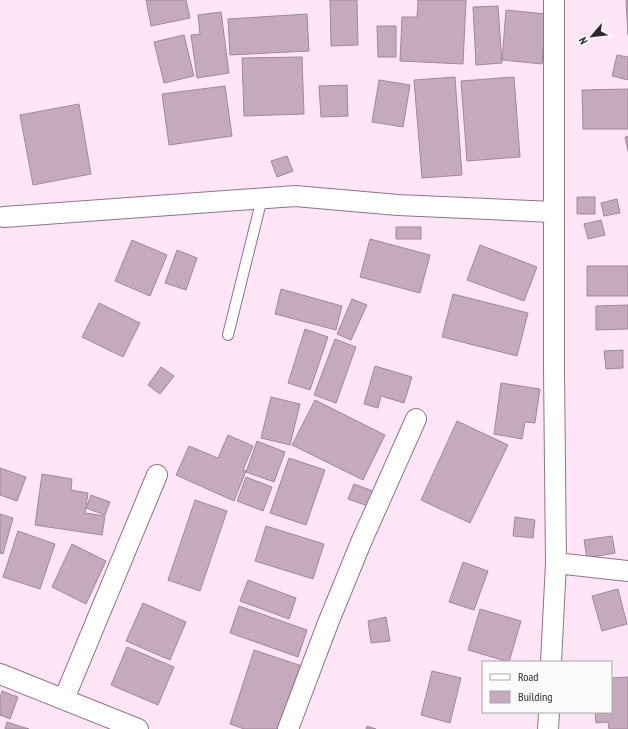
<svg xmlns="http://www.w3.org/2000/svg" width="628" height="729" font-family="'PT Sans Narrow',sans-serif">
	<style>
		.building { fill: #c5a9bd; stroke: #a3889b }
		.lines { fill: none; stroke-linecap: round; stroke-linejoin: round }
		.service-casing { stroke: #8f7487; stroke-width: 12 }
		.minor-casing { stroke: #8f7487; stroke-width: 22 }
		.service { stroke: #fff; stroke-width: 10 }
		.minor { stroke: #fff; stroke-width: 20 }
	</style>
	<rect width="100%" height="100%" fill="#fee6f7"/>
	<path class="building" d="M146 0H186L190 18 151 26Z
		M330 0H357L358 45 331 46Z
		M418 0H466L463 64 400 61 402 17H417Z
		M626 0H628V35Z
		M498 6 502 63 476 65 473 7Z
		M506 10 546 14 542 64 502 60Z
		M221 12 229 73 197 78 191 35 200 34 198 15Z
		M307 14 309 51 230 55 228 19Z
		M377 26H396V57H378Z
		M184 35 194 76 164 83 154 42Z
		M617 55 628 57V80L612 76Z
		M302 57 304 114 244 116 242 58Z
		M455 77 462 175 422 178 414 80Z
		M514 77 520 157 467 161 461 81Z
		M379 80 410 85 403 127 372 122Z
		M347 85 348 116 321 117 319 86Z
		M225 86 232 136 169 145 162 94Z
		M628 89V129H583L582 90Z
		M79 104 91 174 33 185 20 115Z
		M628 136V151L625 137Z
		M287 156 293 171 277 177 271 161Z
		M577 197H595V214H577Z
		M617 199 620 213 604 216 601 203Z
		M601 220 605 235 588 239 584 224Z
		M396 227H421V239H396Z
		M370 239 430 255 420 293 360 277Z
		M132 240 167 255 150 296 115 281Z
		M480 245 537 267 524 301 467 280Z
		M177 250 197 258 186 290 165 283Z
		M587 266H628V296H587Z
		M281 289 342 306 336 330 275 314Z
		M453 294 528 313 517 356 442 337Z
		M352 299 367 305 351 340 337 334Z
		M99 303 140 323 123 357 82 337Z
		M628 305V329L596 330V306Z
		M305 329 328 337 310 390 288 383Z
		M335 339 356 347 336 403 314 395Z
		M623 350V368L606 369 604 351Z
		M375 366 412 377 404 403 381 396 378 408 364 404Z
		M161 367 174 376 160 394 148 385Z
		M501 383 540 389 535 423 525 422 522 439 494 434Z
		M271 397 300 404 290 445 261 438Z
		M315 400 385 435 363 480 292 445Z
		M457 421 508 445 470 523 421 500Z
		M228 435 253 446 243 470 246 471 234 501 176 475 189 446 218 458Z
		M257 441 285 452 274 482 246 472Z
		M289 458 325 470 306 525 270 513Z
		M0 468 26 477 17 501 0 495Z
		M42 474 72 479 71 490 88 493 85 513 105 516 102 535 35 525Z
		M246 477 272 487 263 511 237 501Z
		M354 484 373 491 368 506 348 499Z
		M91 495 110 502 105 515 86 508Z
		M195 500 227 511 200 591 168 580Z
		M0 514 13 518 3 554 0 553Z
		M515 517 535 520 533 538 513 536Z
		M266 526 324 544 313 579 255 561Z
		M18 531 55 544 40 589 3 577Z
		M612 536 615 553 587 558 584 540Z
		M72 544 106 561 86 604 52 587Z
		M463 562 488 571 474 610 449 602Z
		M248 580 296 598 289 619 240 601Z
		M618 589 627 624 602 631 592 596Z
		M143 603 186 622 170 660 126 641Z
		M239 606 307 630 298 657 230 633Z
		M480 609 521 621 509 662 468 650Z
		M386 617 390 641 371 643 368 621Z
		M127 647 174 667 158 705 111 685Z
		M254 650 305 667 285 729H244L230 724Z
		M432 671 461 678 450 723 421 715Z
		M628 677V729H609L608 722 596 723 595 712H611V678Z
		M2 691 18 697 10 719 0 715V698Z
		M7 722 29 729H5Z
		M367 726 376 729H366Z"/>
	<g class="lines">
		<defs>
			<path id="service" d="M228 335 262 198"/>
			<path id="minor" d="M4 217 295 196 398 205 554 212
				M556 563 628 571
				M551 662 556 563 554 369V0
				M0 674 138 729
				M64 699 157 475
				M288 729 328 623 362 540 416 419
				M548 729 549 712"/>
		</defs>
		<use href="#service" class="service-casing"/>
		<use href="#minor" class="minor-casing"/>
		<use href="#service" class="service"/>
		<use href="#minor" class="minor"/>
	</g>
	<rect x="482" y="661" width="130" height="52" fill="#fbfbfb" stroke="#aaa6a9"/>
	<rect x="490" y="674" width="20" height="6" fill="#ffffff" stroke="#aaa6a9"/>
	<text x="518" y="681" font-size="12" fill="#31262e">Road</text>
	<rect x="490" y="691" width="20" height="12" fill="#c5a9bd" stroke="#aaa6a9"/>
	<text x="518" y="701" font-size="12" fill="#31262e">Building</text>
	<g transform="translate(592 36) rotate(242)" stroke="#fbfbfb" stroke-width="3" paint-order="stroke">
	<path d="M0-3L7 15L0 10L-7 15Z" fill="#31262e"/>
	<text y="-6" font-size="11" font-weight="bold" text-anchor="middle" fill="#31262e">N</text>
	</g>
</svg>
